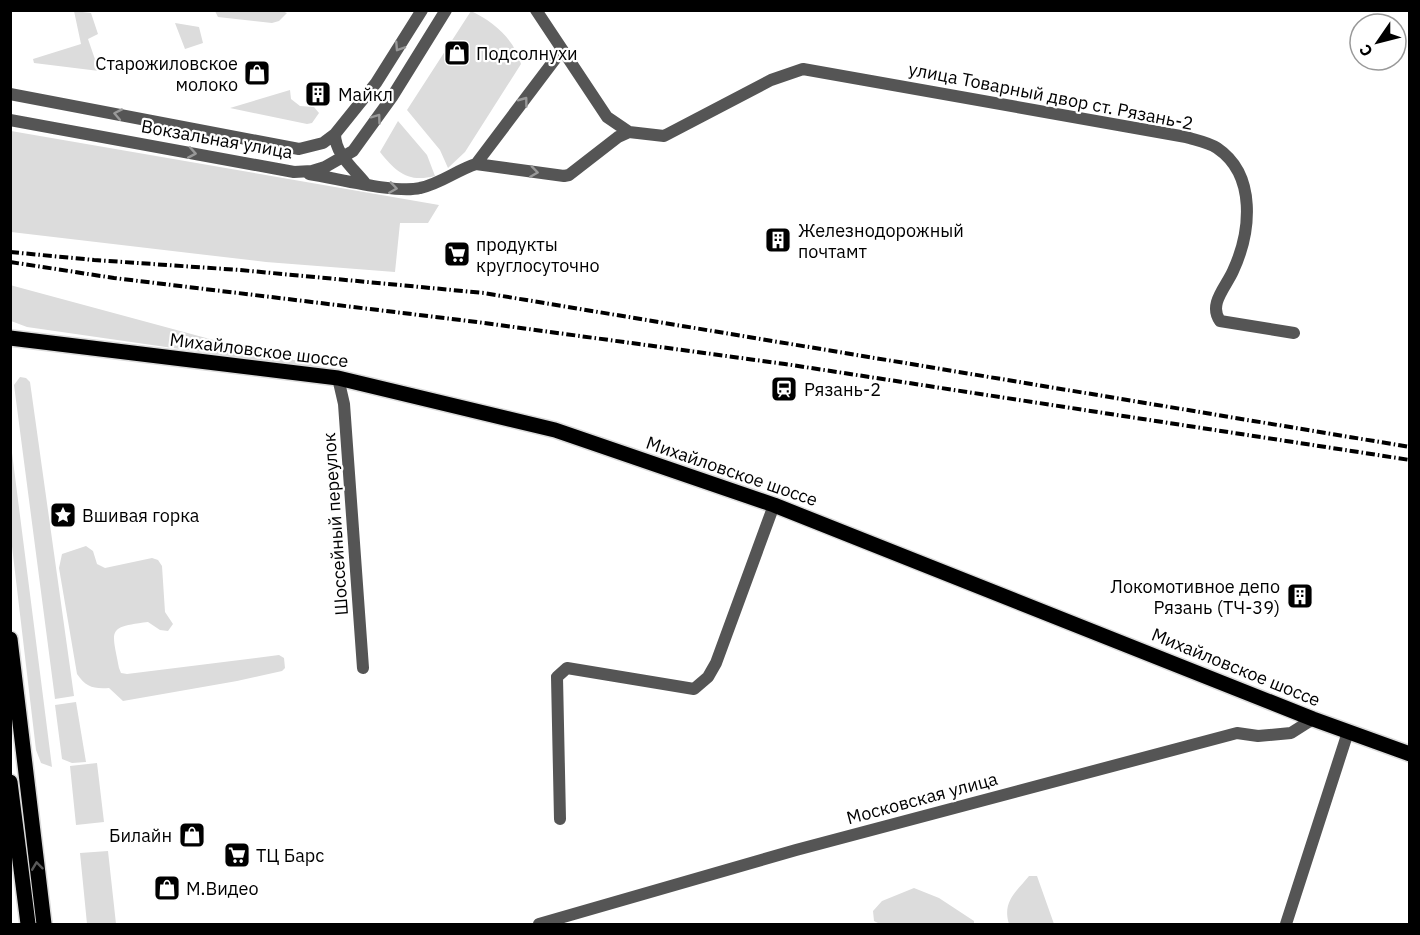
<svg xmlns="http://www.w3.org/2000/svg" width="1420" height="935" font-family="'IBM Plex Sans',sans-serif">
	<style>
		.green { fill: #dcdcdc }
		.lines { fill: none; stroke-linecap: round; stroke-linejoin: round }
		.major-casing { stroke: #dbdbdb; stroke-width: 18 }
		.minor { stroke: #555; stroke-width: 12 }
		.major { stroke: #000; stroke-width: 15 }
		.rail { stroke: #000; stroke-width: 4; stroke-dasharray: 9 3 1.5 3; stroke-linecap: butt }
		.oneway { stroke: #999 }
		.oneway2 { stroke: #595959 }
		.labels { text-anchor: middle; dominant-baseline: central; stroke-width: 4.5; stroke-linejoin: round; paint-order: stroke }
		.poi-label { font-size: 18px; fill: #000; stroke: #fff; text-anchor: start }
		.street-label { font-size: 18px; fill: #000; stroke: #fff }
	</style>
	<rect width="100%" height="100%" fill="#fff"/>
	<path class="green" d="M74 11 91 13 98 34 88 39 99 71 34 63 33 59 81 44Z
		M282 11 287 13 279 21 272 23 218 17 215 11Z
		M471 11C493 21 515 40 521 64L465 152 448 168 440 150 407 110Z
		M175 23 199 27 203 43 185 49Z
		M290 90 291 99 300 106 314 107 319 113 312 123 307 124 230 108Z
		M398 121 427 155 435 176C408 183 396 172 380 152Z
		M10 131H11L439 205 428 223H400L395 272 266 262 11 232Z
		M10 285 232 345 347 373 27 327 11 321Z
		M20 377 26 378 30 382 74 696 55 699 14 385Z
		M11 445 52 767 41 763 36 750 11 538Z
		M86 546 93 551 97 564 105 568 152 558 158 560 162 566 165 612 173 624 168 631 160 630 148 622C106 627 112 630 119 668L121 673 127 674 279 655 284 658 285 668 282 671 237 681 123 701 109 688C93 689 86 687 77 674L59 568 62 554Z
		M76 702 86 762 72 763 62 759 55 705Z
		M97 763 104 822 76 825 70 766Z
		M108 851 116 924H87L80 853Z
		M1029 876H1037L1054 924H1009C1002 902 1016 892 1029 876Z
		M914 888 939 898 974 921V924H880L874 921 873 911 882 901Z"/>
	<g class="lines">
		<defs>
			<path id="major" d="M10 338 338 378 555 430 774 505 1313 719 1410 754
				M10 639 44 924
				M10 782 28 924"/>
		</defs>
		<use href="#major" class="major-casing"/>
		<path class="minor" d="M10 94 299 149 323 143 335 134 376 83 422 10
			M10 120 294 172 312 171 325 167 353 151 392 97 446 10
			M629 132 664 136 771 80 803 69 1186 137C1195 140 1208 142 1217 148 1257 175 1251 232 1233 271 1226 287 1208 304 1220 321L1294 333
			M335 134C335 154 353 168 365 183
			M476 164 564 176 569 175 618 137 629 132 607 117 536 10
			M309 174C336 178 396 194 420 188 440 184 457 170 476 164L562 50
			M338 378 344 404 363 668
			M560 819 557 677 567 668 694 689 708 677 716 663 774 505
			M539 924 796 850 1237 733 1258 736 1291 733 1313 719
			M1286 924 1348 732"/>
		<use href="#major" class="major"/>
		<path class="rail" d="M10 252 94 260 240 270 484 293 1410 447
			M10 262 114 278 477 322 785 364 1410 460"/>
	</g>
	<defs><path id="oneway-chevron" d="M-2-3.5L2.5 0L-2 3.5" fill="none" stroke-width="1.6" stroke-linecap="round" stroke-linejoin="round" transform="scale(1.5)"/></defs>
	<g class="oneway">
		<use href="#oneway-chevron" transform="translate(399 47) rotate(123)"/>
		<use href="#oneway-chevron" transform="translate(524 101) rotate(-53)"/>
		<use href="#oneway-chevron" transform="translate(118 114) rotate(-169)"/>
		<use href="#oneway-chevron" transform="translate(377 118) rotate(-54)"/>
		<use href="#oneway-chevron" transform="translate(192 153) rotate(10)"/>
		<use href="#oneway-chevron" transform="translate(534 172) rotate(8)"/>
		<use href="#oneway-chevron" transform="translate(393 188) rotate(8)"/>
	</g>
	<use class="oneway2" href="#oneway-chevron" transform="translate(37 866) rotate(-97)"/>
	<defs>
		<symbol id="shop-square" viewBox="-11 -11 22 22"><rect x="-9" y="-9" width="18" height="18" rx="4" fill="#000" stroke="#fff"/><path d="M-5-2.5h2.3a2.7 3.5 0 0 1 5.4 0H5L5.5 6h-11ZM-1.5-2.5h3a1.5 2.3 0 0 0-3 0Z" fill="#fff"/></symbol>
		<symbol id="building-square" viewBox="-11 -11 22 22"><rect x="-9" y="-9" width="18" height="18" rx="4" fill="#000" stroke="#fff"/><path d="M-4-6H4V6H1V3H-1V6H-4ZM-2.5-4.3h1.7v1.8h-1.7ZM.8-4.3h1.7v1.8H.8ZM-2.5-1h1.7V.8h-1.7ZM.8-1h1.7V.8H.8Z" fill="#fff"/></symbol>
		<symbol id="supermarket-square" viewBox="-11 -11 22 22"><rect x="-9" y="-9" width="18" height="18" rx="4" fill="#000" stroke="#fff"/><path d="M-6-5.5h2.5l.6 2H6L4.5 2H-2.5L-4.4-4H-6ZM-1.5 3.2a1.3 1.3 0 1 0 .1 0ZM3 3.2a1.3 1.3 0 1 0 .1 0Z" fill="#fff"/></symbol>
		<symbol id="station-square" viewBox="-11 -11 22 22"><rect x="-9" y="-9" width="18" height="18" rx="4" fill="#000" stroke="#fff"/><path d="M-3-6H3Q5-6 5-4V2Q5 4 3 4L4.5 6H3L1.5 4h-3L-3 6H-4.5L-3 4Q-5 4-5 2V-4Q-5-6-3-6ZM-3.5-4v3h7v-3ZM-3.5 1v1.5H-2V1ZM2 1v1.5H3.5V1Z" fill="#fff"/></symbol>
		<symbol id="sight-square" viewBox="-11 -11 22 22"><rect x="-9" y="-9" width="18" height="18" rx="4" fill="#000" stroke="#fff"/><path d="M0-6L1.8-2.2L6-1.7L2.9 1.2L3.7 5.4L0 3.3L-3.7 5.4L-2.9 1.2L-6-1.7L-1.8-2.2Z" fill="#fff"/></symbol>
	</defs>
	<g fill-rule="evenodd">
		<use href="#shop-square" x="442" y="38" width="30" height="30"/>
		<use href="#shop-square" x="242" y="58" width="30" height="30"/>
		<use href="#building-square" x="303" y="79" width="30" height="30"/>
		<use href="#building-square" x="763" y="225" width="30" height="30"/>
		<use href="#supermarket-square" x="442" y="239" width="30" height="30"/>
		<use href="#station-square" x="769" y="374" width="30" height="30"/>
		<use href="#sight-square" x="48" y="500" width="30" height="30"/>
		<use href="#building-square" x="1285" y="581" width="30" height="30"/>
		<use href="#shop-square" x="177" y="820" width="30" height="30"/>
		<use href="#supermarket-square" x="222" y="840" width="30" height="30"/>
		<use href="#shop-square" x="152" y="873" width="30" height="30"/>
	</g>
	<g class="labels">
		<g class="poi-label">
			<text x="476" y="53">Подсолнухи</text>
			<text x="238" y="63" text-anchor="end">Старожиловское<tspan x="238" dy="21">молоко</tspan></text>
			<text x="338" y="94">Майкл</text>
			<text x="798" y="230">Железнодорожный<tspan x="798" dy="21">почтамт</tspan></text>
			<text x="476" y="244">продукты<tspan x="476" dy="21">круглосуточно</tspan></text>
			<text x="804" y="389">Рязань-2</text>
			<text x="82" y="515">Вшивая горка</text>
			<text x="1280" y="586" text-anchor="end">Локомотивное депо<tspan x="1280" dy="21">Рязань (ТЧ-39)</tspan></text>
			<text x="172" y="835" text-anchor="end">Билайн</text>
			<text x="256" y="855">ТЦ Барс</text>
			<text x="186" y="888">М.Видео</text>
		</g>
		<g class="street-label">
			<text transform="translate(1051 96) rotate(11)">улица Товарный двор ст. Рязань-2</text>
			<text transform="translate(217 139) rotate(10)">Вокзальная улица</text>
			<text transform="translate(259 350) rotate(7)">Михайловское шоссе</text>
			<text transform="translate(732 471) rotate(19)">Михайловское шоссе</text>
			<text transform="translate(335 524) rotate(-94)">Шоссейный переулок</text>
			<text transform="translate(1236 667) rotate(22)">Михайловское шоссе</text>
			<text transform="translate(922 798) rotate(-15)">Московская улица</text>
		</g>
	</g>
	<rect width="1420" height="935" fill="none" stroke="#000000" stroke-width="24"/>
	<g transform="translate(1378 42) rotate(235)"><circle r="28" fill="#ffffff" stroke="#999999" stroke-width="1.5"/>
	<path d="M0-4.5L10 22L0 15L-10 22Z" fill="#000000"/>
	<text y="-9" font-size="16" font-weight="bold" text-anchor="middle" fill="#000000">С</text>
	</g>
</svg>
